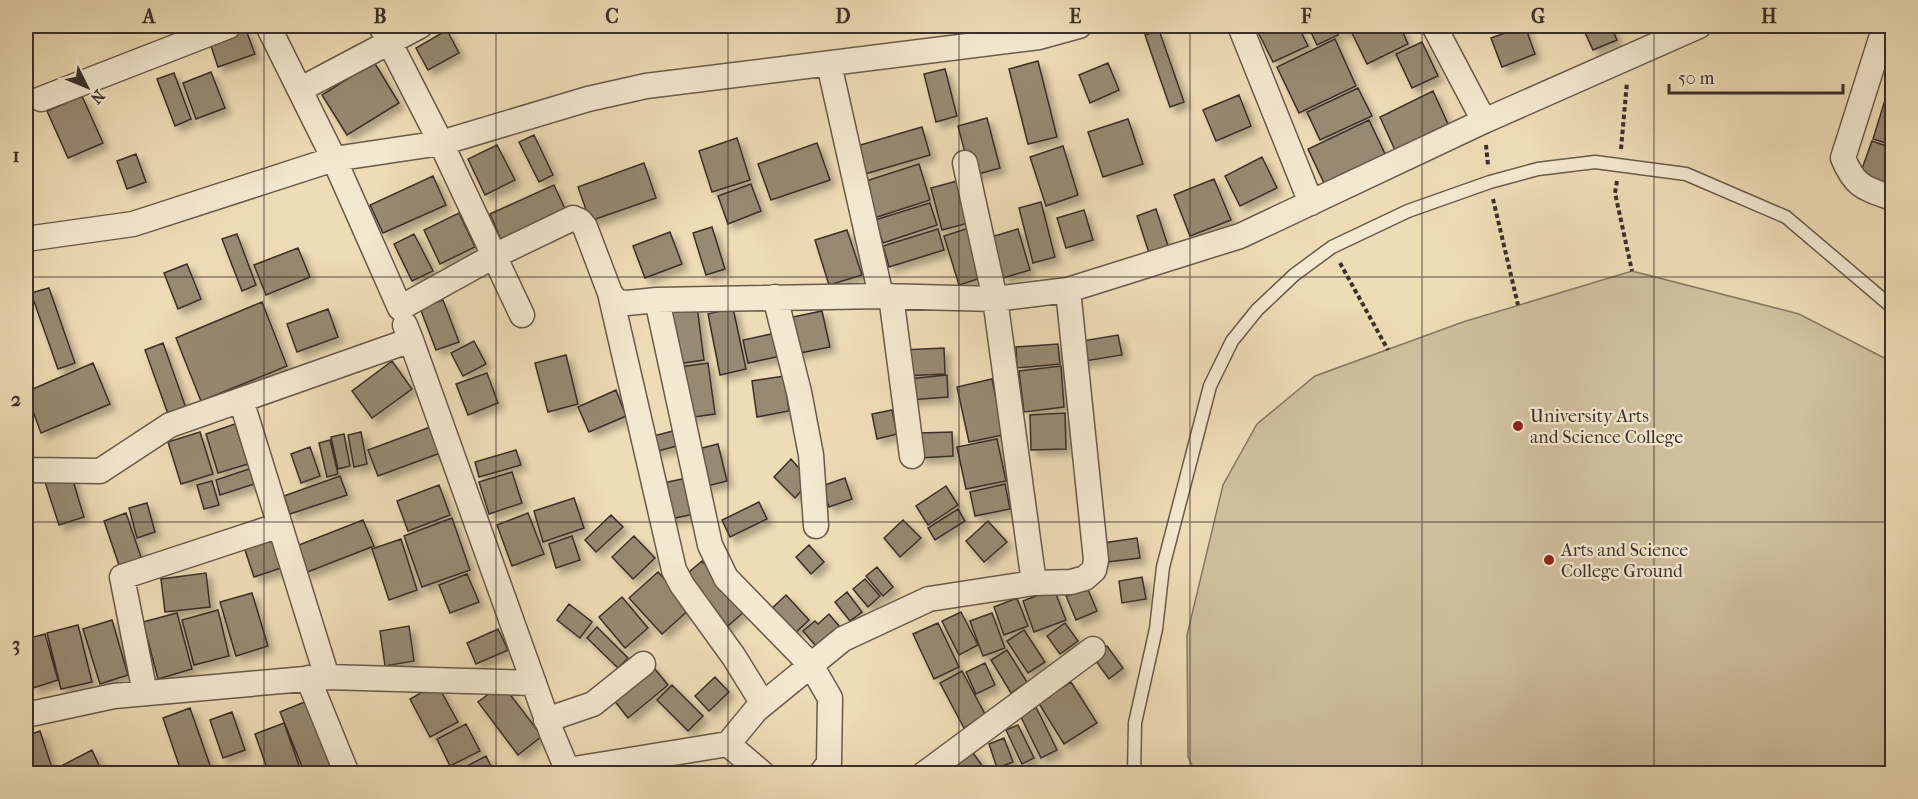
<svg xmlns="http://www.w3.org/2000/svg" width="1918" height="799" font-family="'IM FELL French Canon',serif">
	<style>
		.green { fill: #d0bf9e; stroke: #867764; stroke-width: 1.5 }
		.building { fill: #988972; stroke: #3b2f29; stroke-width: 1.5; filter: url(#shadow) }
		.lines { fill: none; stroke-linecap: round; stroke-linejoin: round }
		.lane-casing { stroke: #685a4c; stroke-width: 15 }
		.street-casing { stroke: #685a4c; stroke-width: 27 }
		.path { stroke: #3b2f29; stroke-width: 4; stroke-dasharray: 4.5 3; stroke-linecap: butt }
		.lane { stroke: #f4e8d0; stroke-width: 12 }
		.street { stroke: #f4e8d0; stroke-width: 24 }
		.grid { fill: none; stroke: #3b2f29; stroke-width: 1.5; stroke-opacity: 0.55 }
		.poi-dot { fill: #8f2418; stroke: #f4e8d0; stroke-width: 2 }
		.labels { text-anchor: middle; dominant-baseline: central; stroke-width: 4.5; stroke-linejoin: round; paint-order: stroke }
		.poi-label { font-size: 18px; fill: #3b2f29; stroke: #f4e8d0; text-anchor: start }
		.neatline { fill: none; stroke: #3b2f29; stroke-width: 2 }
		.grid-label { font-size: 20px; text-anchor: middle; font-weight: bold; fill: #3b2f29 }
	</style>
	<defs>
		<filter id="shadow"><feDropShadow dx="5.5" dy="5.5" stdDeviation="3" flood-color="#0004"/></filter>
	</defs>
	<rect width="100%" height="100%" fill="#eedcb6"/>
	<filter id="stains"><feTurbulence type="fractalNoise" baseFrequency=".00333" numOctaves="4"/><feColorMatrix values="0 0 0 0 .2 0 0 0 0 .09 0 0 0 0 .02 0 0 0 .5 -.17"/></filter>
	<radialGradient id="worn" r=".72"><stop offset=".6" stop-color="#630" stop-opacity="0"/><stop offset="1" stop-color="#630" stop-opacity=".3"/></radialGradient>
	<path class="green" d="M1632 271 1799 314 1892 362V773H1196L1188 757 1187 635 1223 485 1257 424 1315 376 1463 322Z"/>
	<path class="building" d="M1255 26H1298L1308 46 1273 62Z
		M1308 26H1333L1338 35 1317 45Z
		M1338 26H1359L1342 33Z
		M1363 26H1400L1408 44 1367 64 1351 31Z
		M1525 26 1535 54 1502 67 1491 38Z
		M1582 26H1611L1617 40 1593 50Z
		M246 30 255 54 218 67 210 43Z
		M447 30 459 53 428 70 416 48Z
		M1159 30 1184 102 1170 107 1145 35Z
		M1335 39 1356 86 1299 113 1277 67Z
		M1422 42 1438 76 1412 88 1396 54Z
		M1038 61 1057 137 1028 144 1009 69Z
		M374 62 399 103 347 135 322 95Z
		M1108 63 1119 90 1090 103 1079 75Z
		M945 69 957 116 936 122 924 74Z
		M211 72 225 108 196 119 183 83Z
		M174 73 191 119 175 126 157 79Z
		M1358 88 1372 116 1320 140 1307 112Z
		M1433 91 1448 124 1395 150 1380 117Z
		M1239 95 1251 126 1216 141 1203 110Z
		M82 96 103 143 68 158 47 111Z
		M1885 100 1892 103V145L1873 139Z
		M987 118 1000 168 971 176 958 126Z
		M1128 119 1143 164 1103 177 1088 132Z
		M1369 120 1386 156 1325 185 1308 149Z
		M922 127 930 155 865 174 857 146Z
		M534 135 553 175 539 182 519 142Z
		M737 138 750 180 712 192 699 151Z
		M1872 141 1892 148V189L1859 177Z
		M817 143 830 180 771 200 758 164Z
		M497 145 515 180 485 195 468 159Z
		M1063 146 1078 195 1046 206 1030 157Z
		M136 154 146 182 127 189 117 161Z
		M1262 157 1277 188 1240 206 1225 176Z
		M644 163 656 198 590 221 578 187Z
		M919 164 930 200 874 218 863 182Z
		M433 176 446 205 383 233 370 205Z
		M1214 179 1231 220 1190 236 1174 195Z
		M957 181 968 223 942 230 931 188Z
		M751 184 761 211 728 224 718 196Z
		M554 185 566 211 501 240 490 214Z
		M1041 202 1055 257 1033 263 1019 208Z
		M930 203 937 225 883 243 875 220Z
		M1156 209 1170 252 1151 259 1137 216Z
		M1084 210 1093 240 1066 248 1057 218Z
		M459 213 475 247 440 264 424 230Z
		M712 227 725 269 706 275 693 233Z
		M969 228 984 277 959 285 944 236Z
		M938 229 944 250 889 267 883 246Z
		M1018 229 1030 270 1003 278 991 237Z
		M847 230 862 275 829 285 815 240Z
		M670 232 682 264 645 278 633 246Z
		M237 234 256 285 242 291 222 239Z
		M414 234 433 271 412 281 394 244Z
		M298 248 310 277 266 295 254 265Z
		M187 264 201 299 178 309 164 273Z
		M49 288 75 363 58 369 31 293Z
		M443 300 459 342 436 350 420 308Z
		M262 302 287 366 201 401 176 338Z
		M697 306 704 360 677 364 670 309Z
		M733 308 746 369 720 375 708 314Z
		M328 309 338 337 297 352 287 324Z
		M822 311 830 347 795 354 788 318Z
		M776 333 781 356 748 363 743 340Z
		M1118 335 1122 355 1079 362 1076 342Z
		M474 341 486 364 463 376 451 353Z
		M163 343 186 408 168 414 145 350Z
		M1058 344 1060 364 1017 368 1016 347Z
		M944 348 945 374 902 376 901 350Z
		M566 355 578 404 548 412 535 363Z
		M392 361 412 389 372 418 352 391Z
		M93 363 110 404 41 433 26 392Z
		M708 363 715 414 687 418 680 367Z
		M1061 366 1064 407 1024 412 1019 371Z
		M487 373 498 403 468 415 456 384Z
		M947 375 948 397 909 400 907 379Z
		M784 376 789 411 757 417 752 381Z
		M992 379 1003 435 969 442 957 387Z
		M616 390 626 416 589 432 578 407Z
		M892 410 897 434 877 439 872 414Z
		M1065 413 1066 449 1031 450 1030 415Z
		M235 424 248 464 218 473 206 434Z
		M433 426 443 452 378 476 368 450Z
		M673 431 677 446 650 453 646 438Z
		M200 432 213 474 181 484 168 442Z
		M361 432 367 464 354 467 348 435Z
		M952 432 953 456 920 458 919 433Z
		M344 434 350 466 338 469 331 437Z
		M997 439 1006 481 966 489 957 447Z
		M330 440 338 474 327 477 319 443Z
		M718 444 727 481 703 487 694 450Z
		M310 447 320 476 301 483 291 454Z
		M516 450 521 465 479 477 475 462Z
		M791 459 810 481 795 498 774 477Z
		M252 468 257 483 220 495 216 480Z
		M512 472 522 503 489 514 479 482Z
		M71 474 84 517 59 525 45 482Z
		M340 476 347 495 290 514 284 496Z
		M687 478 694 514 666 520 658 484Z
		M845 478 852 499 829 507 822 486Z
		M212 481 219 505 204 509 197 485Z
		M1005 484 1010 509 975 516 970 492Z
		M439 485 450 515 408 531 397 501Z
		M946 486 958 505 928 525 916 506Z
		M574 498 584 528 543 542 534 511Z
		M759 502 767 519 730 537 722 520Z
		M147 503 155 532 137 538 129 508Z
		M958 509 965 521 935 540 928 528Z
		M126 513 142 560 120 568 104 521Z
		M528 513 544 554 512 566 497 525Z
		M611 515 623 527 596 552 585 540Z
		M452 518 470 570 422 587 404 536Z
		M363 520 374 546 305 573 294 547Z
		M903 520 921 538 900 557 884 538Z
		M988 521 1007 542 984 562 966 541Z
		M273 534 284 567 254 577 243 544Z
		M572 536 580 560 556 568 549 544Z
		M634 536 655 558 633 579 612 557Z
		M1137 538 1140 558 1099 563 1096 544Z
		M401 539 417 590 389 600 372 549Z
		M809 545 824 562 811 574 796 557Z
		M702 561 745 611 720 633 676 583Z
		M877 567 893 587 883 596 866 576Z
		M658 572 691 608 662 634 629 598Z
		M206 573 210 607 165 612 161 579Z
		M467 574 479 602 450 613 439 585Z
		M1142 577 1146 599 1122 603 1119 581Z
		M865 579 880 596 868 607 853 589Z
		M1087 587 1097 611 1076 620 1066 596Z
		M1054 589 1066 620 1034 632 1023 601Z
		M847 592 862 612 850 621 835 602Z
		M252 593 268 646 236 656 220 602Z
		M786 595 809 620 789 639 766 614Z
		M622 597 648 628 625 648 599 617Z
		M1017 598 1028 626 1004 635 994 607Z
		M569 604 592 622 580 638 557 620Z
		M218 610 229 656 194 665 182 620Z
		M961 612 978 645 959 655 942 621Z
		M177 613 192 669 158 679 143 622Z
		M992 613 1005 648 983 656 970 621Z
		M829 614 844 632 821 652 803 631 815 621 818 624Z
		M112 620 128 675 100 684 83 629Z
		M938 623 959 667 934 679 913 634Z
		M1065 623 1078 641 1060 654 1047 636Z
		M78 625 92 682 61 689 47 633Z
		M409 626 414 661 385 666 380 631Z
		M597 627 628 658 618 668 587 638Z
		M498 629 508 650 476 664 467 643Z
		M1024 630 1045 662 1028 673 1007 641Z
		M45 634 58 680 33 688 26 660V639Z
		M1107 646 1123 668 1109 679 1093 657Z
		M1007 650 1027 682 1011 693 991 660Z
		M650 663 668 685 628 718 610 695Z
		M985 663 995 685 976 694 966 672Z
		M962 671 986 716 964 728 940 683Z
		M715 677 729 692 709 711 695 696Z
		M1071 682 1097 723 1064 744 1038 702Z
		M437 684 458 722 430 737 410 699Z
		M502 684 542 736 518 755 478 702Z
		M672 685 703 716 688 731 657 700Z
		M312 699 341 774H305L280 712Z
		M1036 707 1057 750 1041 758 1020 715Z
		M190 708 212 771 207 774H182L163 718Z
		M232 712 245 750 223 758 210 720Z
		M284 723 302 774H269L255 734Z
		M466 724 480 751 450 766 437 739Z
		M1018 725 1034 758 1022 764 1006 730Z
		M40 731 53 771 26 774V736Z
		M1004 738 1013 762 997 768 989 744Z
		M92 750 103 774H65L61 766Z
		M971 750 988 774H951L947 768Z
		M486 756 495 774H466L463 768Z"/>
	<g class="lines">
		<defs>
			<path id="lane" d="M1134 774 1135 723 1156 629 1163 567 1210 386 1232 341 1257 310 1294 275 1332 247 1408 211 1490 182 1538 169 1595 162 1686 174 1786 217 1892 307"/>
			<path id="street" d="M268 26 334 159 400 308 494 256 573 218 580 221 585 227 610 293 617 302 627 303 657 300 881 296 995 299 1068 290 1240 236 1484 121 1699 26
				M381 26 441 143 522 315
				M1240 26 1311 203
				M1434 26 1484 121
				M1885 26 1843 158C1855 187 1864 188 1892 198
				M829 64 881 296
				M301 89 420 26
				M41 99 229 26
				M965 163 995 299 1034 583
				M26 239 133 224 334 159 441 143 588 99 646 86 1039 37 1079 26
				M610 293 674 570 682 585 734 657 763 704
				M891 296 912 456
				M775 297 799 392 811 455 816 526
				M657 300 710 545 726 578 811 665 830 698 829 763 821 774
				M411 340 551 731 569 774
				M241 400 327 677
				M26 467 30 470 100 471 170 425 411 340 405 325
				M308 678 347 774
				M145 693 122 577 280 525
				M26 715 114 696 327 677 534 683
				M546 720 593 704 643 664
				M728 744 763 774
				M568 770 728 744 756 710 843 639 929 599 1034 583 1071 582 1085 578 1094 570 1096 560 1068 290
				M924 774 1093 649"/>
		</defs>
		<use href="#lane" class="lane-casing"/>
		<use href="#street" class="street-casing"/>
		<path class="path" d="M1486 145 1488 165
			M1621 149 1627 82
			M1617 181 1615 193 1632 271
			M1493 199 1518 305
			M1340 263 1388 350"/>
		<use href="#lane" class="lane"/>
		<use href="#street" class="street"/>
	</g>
	<path class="grid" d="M264 26V774M496 26V774M728 26V774M959 26V774M1190 26V774M1422 26V774M1654 26V774M26 277H1892M26 522H1892"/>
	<g class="poi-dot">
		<circle cx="1518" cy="426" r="6"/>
		<circle cx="1549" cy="560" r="6"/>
	</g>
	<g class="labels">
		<g class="poi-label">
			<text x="1530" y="416">University Arts<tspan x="1530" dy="21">and Science College</tspan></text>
			<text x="1561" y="550">Arts and Science<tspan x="1561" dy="21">College Ground</tspan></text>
		</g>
	</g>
	<rect width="1918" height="799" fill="none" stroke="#eedcb6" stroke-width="66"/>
	<g transform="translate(87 87) rotate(133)" stroke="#f4e8d0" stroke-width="4.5" paint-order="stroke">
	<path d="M0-4.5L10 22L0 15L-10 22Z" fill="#3b2f29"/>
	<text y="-9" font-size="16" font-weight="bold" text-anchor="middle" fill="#3b2f29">N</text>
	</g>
	<path d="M1669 84v9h174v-9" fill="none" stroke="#3b2f29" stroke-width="3"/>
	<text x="1678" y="84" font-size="18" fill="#3b2f29" stroke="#f4e8d0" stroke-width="4.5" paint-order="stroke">50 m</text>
	<rect x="33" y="33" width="1852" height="733" class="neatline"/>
	<g class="grid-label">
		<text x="149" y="23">A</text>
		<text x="380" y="23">B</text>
		<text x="612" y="23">C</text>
		<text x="843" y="23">D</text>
		<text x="1075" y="23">E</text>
		<text x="1306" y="23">F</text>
		<text x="1538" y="23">G</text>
		<text x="1769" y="23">H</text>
		<text x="16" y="162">1</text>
		<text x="16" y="406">2</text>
		<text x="16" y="651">3</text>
	</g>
	<rect width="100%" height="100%" filter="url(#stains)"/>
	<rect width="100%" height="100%" fill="url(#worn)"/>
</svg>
